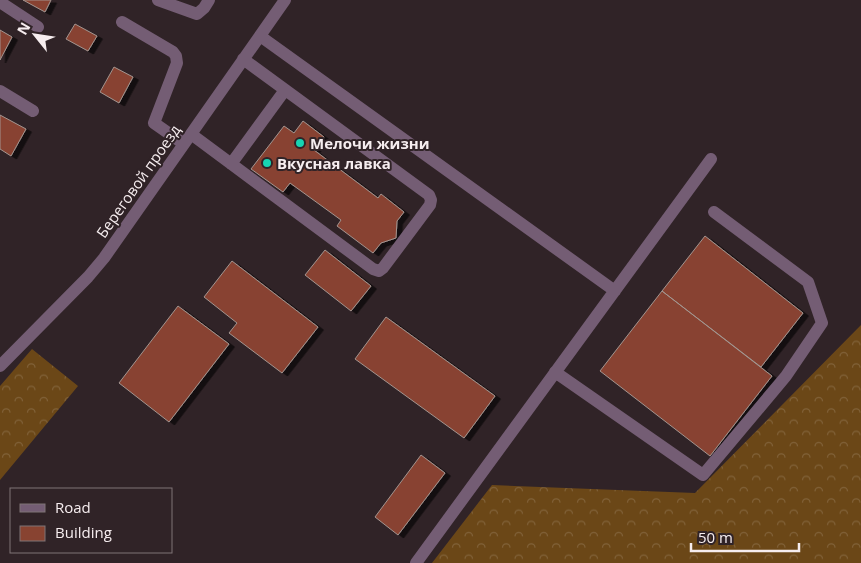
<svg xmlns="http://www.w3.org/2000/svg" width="861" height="563" font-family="'Open Sans',sans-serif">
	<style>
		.forest { fill: url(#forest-crowns) }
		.building { fill: #884331; stroke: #a3948f; filter: url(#shadow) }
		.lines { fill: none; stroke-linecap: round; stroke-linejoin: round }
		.minor { stroke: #745d74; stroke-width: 12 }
		.poi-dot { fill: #17d5b2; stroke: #302327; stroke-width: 2 }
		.labels { text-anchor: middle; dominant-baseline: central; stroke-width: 4; stroke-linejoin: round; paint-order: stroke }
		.poi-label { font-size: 15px; font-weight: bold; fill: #f6edef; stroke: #302327; text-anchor: start }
		.street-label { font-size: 15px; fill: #f6edef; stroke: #302327 }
	</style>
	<defs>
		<pattern id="forest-crowns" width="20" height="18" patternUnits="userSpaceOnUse" patternTransform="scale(1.25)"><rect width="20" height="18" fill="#6b4717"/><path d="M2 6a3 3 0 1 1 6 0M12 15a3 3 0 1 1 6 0" fill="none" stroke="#816239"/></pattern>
		<filter id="shadow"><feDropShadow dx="5.5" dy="3" stdDeviation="0" flood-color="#0009"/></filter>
	</defs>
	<rect width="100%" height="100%" fill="#302327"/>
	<path class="forest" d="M861 325V563H432L492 485 695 493Z
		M32 349 78 386 0 480V386Z"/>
	<path class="building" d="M23 0H51L45 12Z
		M75 24 97 36 88 51 66 39Z
		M0 30 12 37 0 60Z
		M114 67 133 77 119 103 100 92Z
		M0 115 26 129 11 156 0 149Z
		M303 121 324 137 314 150 378 198 381 194 404 212 397 221 396 238 381 243 373 253 337 226 341 220 290 183 283 192 251 169 284 126 294 133Z
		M705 236 803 313 761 367 662 291Z
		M325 250 371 286 351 311 305 275Z
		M232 261 318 327 282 373 229 333 237 323 204 297Z
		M662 291 772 376 710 456 600 371Z
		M178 306 229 344 169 422 119 383Z
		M386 317 495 396 464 438 355 359Z
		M421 455 445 473 398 535 375 517Z"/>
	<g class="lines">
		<path class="minor" d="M158 0 197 14 204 8 209 0
			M0 2 38 27
			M122 22 173 52 176 56 177 63 154 123 184 144
			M260 36 615 291
			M0 91 33 111
			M191 134 373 269 379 271 383 268 430 205 431 200 429 195 243 59
			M231 164 285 90
			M0 366 88 277 104 258 285 0
			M555 372 703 475 786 376 822 323 808 282 714 212
			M416 563 711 159"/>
	</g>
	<g class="poi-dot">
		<circle cx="300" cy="143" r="5"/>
		<circle cx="267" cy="163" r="5"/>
	</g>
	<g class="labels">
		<g class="poi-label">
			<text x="310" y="143">Мелочи жизни</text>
			<text x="277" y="163">Вкусная лавка</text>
		</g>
		<g class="street-label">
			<text transform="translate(138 181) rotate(-55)">Береговой проезд</text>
		</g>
	</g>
	<rect x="10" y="488" width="162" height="65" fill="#302327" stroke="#7f7477"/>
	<rect x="20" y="504" width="25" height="8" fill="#745d74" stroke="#7f7477"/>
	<text x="55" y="513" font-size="15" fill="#f6edef">Road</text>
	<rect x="20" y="526" width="25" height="15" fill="#884331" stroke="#7f7477"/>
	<text x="55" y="538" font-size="15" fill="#f6edef">Building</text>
	<g transform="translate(35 35) rotate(300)" stroke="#302327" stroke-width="4" paint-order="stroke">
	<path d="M0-4L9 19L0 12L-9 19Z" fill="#f6edef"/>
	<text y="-8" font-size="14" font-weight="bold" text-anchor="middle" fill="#f6edef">N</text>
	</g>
	<path d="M691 543v8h108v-8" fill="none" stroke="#f6edef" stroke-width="2.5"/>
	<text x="698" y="543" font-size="15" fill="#f6edef" stroke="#302327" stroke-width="4" paint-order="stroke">50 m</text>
</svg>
